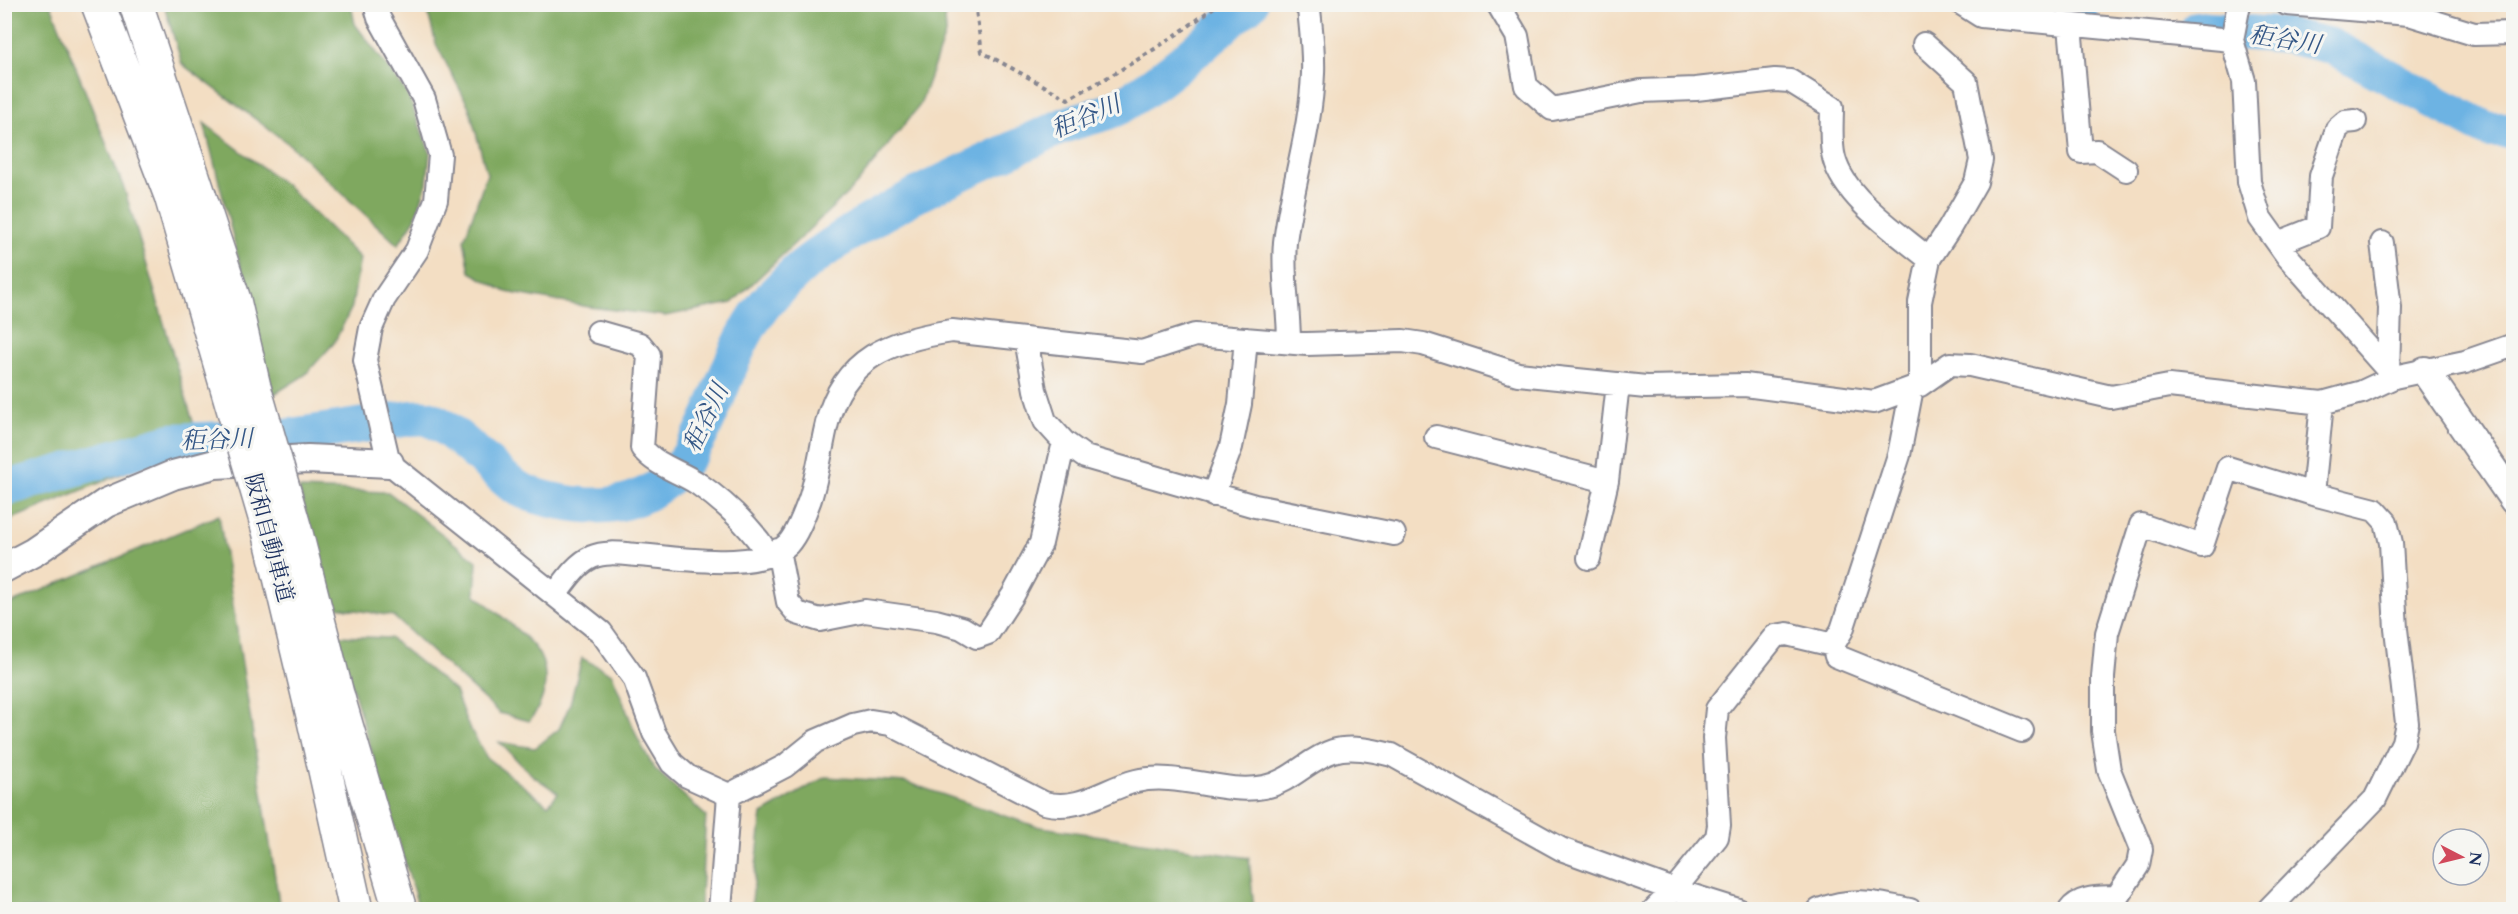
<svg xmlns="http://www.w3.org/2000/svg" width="2518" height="914" font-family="Cardo,'Noto Serif JP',serif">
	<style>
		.forest { fill: #7fa85f; stroke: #4d6c5e; stroke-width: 1.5 }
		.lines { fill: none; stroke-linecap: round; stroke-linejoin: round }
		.river { stroke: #6db3e3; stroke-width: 36 }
		.minor-casing { stroke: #878690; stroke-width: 26 }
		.tertiary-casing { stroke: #878690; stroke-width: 32 }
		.motorway-casing { stroke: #878690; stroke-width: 36 }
		.path { stroke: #878690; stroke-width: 4; stroke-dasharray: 4.5 4.5; stroke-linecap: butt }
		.minor { stroke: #fff; stroke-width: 22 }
		.tertiary { stroke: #fff; stroke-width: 28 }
		.motorway { stroke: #fff; stroke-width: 33 }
		.motorway-bridge-casing { stroke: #878690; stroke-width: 36; stroke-linecap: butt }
		.motorway-bridge { stroke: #fff; stroke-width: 33 }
		.labels { text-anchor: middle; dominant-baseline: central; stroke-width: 6; stroke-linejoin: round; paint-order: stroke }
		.street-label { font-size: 22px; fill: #1b2f5e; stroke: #f6f6f2 }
		.water-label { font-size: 24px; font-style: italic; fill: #345786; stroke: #f6f6f2 }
	</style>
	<rect width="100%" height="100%" fill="#f6f6f2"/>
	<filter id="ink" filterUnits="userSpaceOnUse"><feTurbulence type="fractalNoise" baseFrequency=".0167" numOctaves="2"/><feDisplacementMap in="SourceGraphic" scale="12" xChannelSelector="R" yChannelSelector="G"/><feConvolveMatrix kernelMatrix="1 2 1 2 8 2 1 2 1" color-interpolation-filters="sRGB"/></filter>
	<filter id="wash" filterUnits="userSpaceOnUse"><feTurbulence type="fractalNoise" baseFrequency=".008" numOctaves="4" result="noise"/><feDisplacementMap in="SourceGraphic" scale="24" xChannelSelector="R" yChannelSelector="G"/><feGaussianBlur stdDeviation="1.35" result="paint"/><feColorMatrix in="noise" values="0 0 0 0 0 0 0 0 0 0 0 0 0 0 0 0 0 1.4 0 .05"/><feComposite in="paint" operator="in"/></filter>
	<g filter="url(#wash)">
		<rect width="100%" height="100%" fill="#f3dec3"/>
		<path class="forest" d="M5 4 51 5 125 191 199 442 5 522Z
			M164 5H351L355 24 407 93 430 152 427 183 415 219 398 245 290 145 182 64Z
			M426 5H944L946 32 920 105 857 184 732 303 665 316 589 307 506 292 470 272 464 240 487 174 469 107 436 44Z
			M204 123 287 186 360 258 352 307 334 343 305 375 273 395Z
			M299 489 388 492 477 561 475 594C492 609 522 631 535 648 552 670 546 702 529 721L499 713 393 616 330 606Z
			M219 515 280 909H5V606Z
			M337 636 390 638 455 691 467 723 487 758 548 805 558 793 533 776 499 742 535 748 559 729 570 704 582 658 612 674 638 739 654 768 706 816 700 909H419Z
			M825 777 906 782 1035 826 1249 858 1254 909H751L762 814Z"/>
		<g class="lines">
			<path class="river" d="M2000 4 2080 16
				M2197 29 2287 36 2331 46 2488 130H2514
				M4 489 171 441 284 437 411 418C415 418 422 417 427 418 447 423 492 469 511 484 533 500 588 509 615 504 719 486 710 358 773 295 783 285 793 274 804 265 882 205 974 167 1063 126 1081 118 1102 116 1119 107 1165 80 1209 38 1250 4"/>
		</g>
	</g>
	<g filter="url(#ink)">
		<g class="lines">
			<defs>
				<path id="minor" d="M375 4 379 18 424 99 440 155 436 200 417 250 384 299 371 328 365 360 389 463 601 632 634 678 654 733 672 763 687 776 729 795 785 766 816 741 853 725 871 721 890 724 1044 803C1080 812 1104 789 1136 781 1178 771 1223 795 1264 787 1291 782 1308 759 1333 751 1351 745 1375 751 1392 755L1561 849 1674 890 1738 910
					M1498 4 1517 36 1526 86 1552 109 1641 91 1696 89 1775 80 1790 81 1832 107C1832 123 1830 143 1834 158 1844 198 1898 233 1929 259
					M1962 4 1981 16 2232 40
					M2239 4 2232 40 2244 81 2249 182 2260 218 2288 257 2394 377
					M2287 4 2409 14 2474 34 2514 33
					M2070 25 2081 152 2097 151 2126 170
					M2278 243 2318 227 2321 176 2337 129 2345 122 2355 121
					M2382 243 2390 308 2388 370
					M598 332 640 344 649 355 642 448C656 466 679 471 697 483 726 503 750 526 769 555
					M1289 342C1289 308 1282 276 1285 242 1292 185 1311 130 1313 73 1314 52 1311 30 1309 9L1304 4
					M1920 385V302L1929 259 1949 229 1976 182 1981 160 1966 82 1924 44
					M1436 437 1607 481
					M1064 442 1085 457 1255 506 1394 534
					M1213 495 1231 447 1240 404 1246 339
					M778 550 788 602 797 613 820 620 865 611 936 621 962 628 977 637 988 633 1013 595 1041 543 1064 442 1045 421 1035 390 1026 339
					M1589 558 1607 481 1618 384
					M555 595C565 582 576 564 592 557 606 551 623 554 637 555 676 557 759 573 788 544 798 533 805 512 810 499 818 474 821 448 827 423 843 358 891 340 952 331L1142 352 1195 335 1307 344 1403 341 1423 344 1518 374 1646 387 1745 385 1874 402 1920 385 1950 364 1970 365 2111 397 2169 386 2322 403 2362 392 2394 377 2465 362 2514 345
					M1833 645 1836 656 2022 731
					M720 910 729 795
					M1654 910 1674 890 1717 837 1719 825 1714 738 1717 709 1775 636 1787 634 1833 645 1842 630 1899 455 1912 388
					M1819 910C1854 897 1875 903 1910 910
					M2070 910C2080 896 2101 898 2117 897L2138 865 2141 849 2109 770 2103 731V677L2107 633 2141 525 2202 546 2228 468 2313 494
					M2268 910 2375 799 2403 742 2407 723 2396 629 2391 543 2386 522 2375 510 2313 494 2322 403"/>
				<path id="tertiary" d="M2425 371 2514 500
					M4 568 34 552 106 503 173 475 215 464 308 459 389 463"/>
				<path id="motorway" d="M337 694 400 910
					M311 707 356 910"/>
			</defs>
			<use href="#minor" class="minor-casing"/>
			<use href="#tertiary" class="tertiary-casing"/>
			<use href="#motorway" class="motorway-casing"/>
			<path class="path" d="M975 4 982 52 1068 99C1121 71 1171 41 1218 4"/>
			<use href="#minor" class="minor"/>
			<use href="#tertiary" class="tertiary"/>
			<use href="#motorway" class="motorway"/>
			<defs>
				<path id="motorway-bridge" d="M98 4 171 196 269 531 311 707
					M136 4 234 300 254 387 296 533 337 694"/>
			</defs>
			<use href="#motorway-bridge" class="motorway-bridge-casing"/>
			<use href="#motorway-bridge" class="motorway-bridge"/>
		</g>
	</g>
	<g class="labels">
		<g class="street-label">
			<text transform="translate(269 538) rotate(75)">阪和自動車道</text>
		</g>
		<g class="water-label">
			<text transform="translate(2285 40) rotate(9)">秬谷川</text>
			<text transform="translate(1086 117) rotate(-23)">秬谷川</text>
			<text transform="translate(706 418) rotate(-64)">秬谷川</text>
			<text transform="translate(217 440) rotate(-2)">秬谷川</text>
		</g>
	</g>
	<rect width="2518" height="914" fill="none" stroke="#f6f6f2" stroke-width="24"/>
	<g transform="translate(2461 857) rotate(97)"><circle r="28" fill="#f6f6f2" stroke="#9ea6b7" stroke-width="1.5"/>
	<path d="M0-4.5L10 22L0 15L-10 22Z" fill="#d1495b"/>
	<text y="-9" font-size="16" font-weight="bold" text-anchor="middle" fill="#1b2f5e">N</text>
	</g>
</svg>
